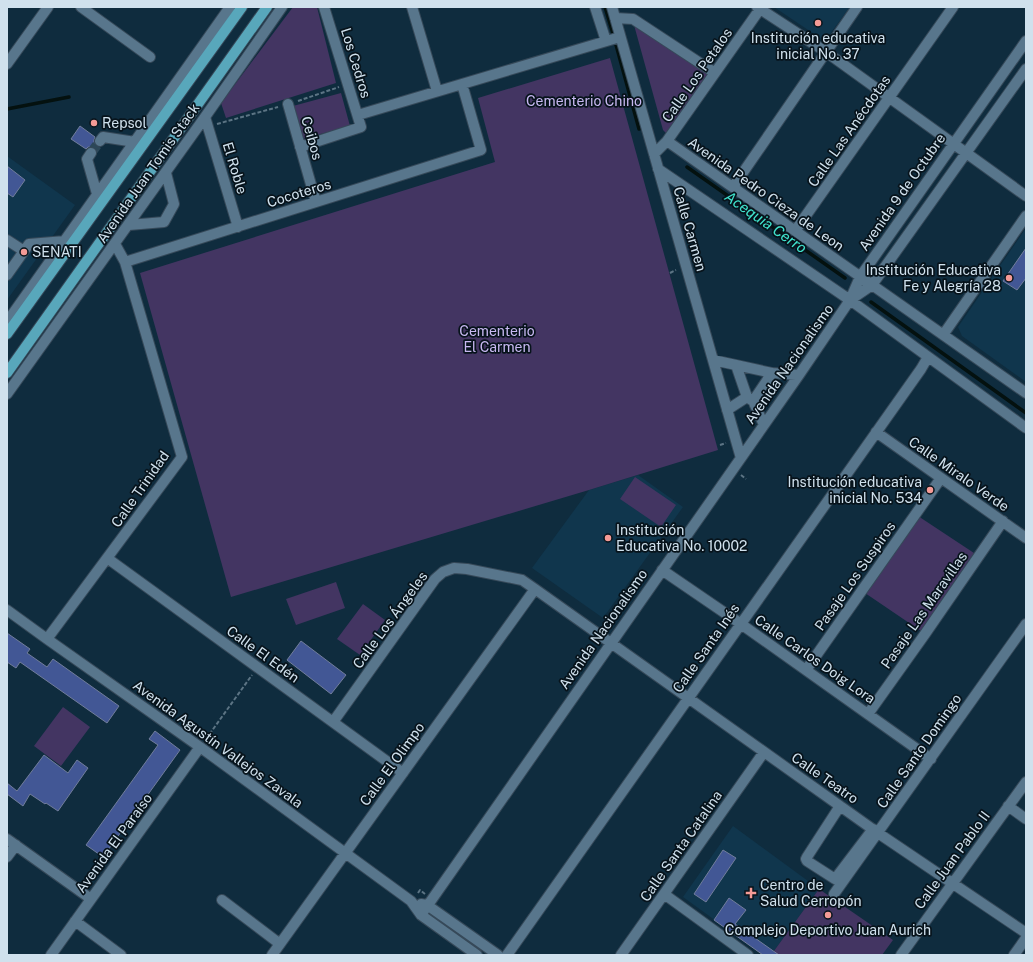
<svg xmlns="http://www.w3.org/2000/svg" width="1033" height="962" font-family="'Public Sans',sans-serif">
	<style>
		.built { fill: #10364d }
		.green { fill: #433562 }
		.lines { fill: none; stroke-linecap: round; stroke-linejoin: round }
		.stream { stroke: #04110f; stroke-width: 3.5 }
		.building { fill: #425795; stroke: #717d9b }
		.minor-tunnel { stroke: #2c4758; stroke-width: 10; stroke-dasharray: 10 5; stroke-linecap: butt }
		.minor-casing { stroke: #364959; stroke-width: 12 }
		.major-casing { stroke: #364959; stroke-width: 12 }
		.path { stroke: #5c7484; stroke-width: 2; stroke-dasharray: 4 2; stroke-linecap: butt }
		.minor { stroke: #58768c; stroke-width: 10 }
		.major { stroke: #58a7bb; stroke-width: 10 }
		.poi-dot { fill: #f59b96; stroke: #07131b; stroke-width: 1.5 }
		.labels { text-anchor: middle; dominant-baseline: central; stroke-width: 3.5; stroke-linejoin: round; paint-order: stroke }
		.poi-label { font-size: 14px; fill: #d0e1ed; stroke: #07131b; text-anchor: start }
		.street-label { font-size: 14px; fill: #d0e1ed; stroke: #07131b }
		.park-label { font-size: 14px; fill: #c8b8f1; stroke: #07131b }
		.water-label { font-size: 15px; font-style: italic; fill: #40e3cd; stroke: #07131b }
	</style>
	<rect width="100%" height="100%" fill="#0f2c3e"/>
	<path class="built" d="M774 7H850L827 38 823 40Z
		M7 156 75 205 7 300Z
		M1026 228V382L962 336 958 327Z
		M638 475 683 507 603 618 532 568 589 490Z
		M733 826 819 889 771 955H763L683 897Z"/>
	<path class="green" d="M293 7H317L336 83 226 118 221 103Z
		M634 25 709 74 668 132 666 133 663 130Z
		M610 58 718 450 589 490 231 597 140 273 495 162 478 98Z
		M341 93 350 126 302 139 293 106Z
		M635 477 676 505 661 527 620 499Z
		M918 516 974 553 921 631 865 593Z
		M336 582 345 608 296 625 286 599Z
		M363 604 385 620 360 655 337 639Z
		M63 707 90 727 61 766 34 746Z
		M819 889 893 940 882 955H771Z"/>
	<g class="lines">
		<path class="stream" d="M605 7 614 37
			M615 41 639 129
			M7 109 69 97
			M687 167 845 278
			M871 302 1026 413"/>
	</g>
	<path class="building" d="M80 126 95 137 94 140V143L98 147 96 149 91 147H88L86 149 71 139Z
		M7 166 25 180 13 197 7 193Z
		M1026 248V278L1017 290 1003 281Z
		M7 633 30 649 27 653 47 667 53 659 119 706 107 723 20 662 16 668 7 662Z
		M301 641 346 675 331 694 287 660Z
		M155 731 180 750 103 857 86 845 158 745 149 739Z
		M44 755 68 773 77 760 88 768 58 811 46 803 45 804 30 794 23 806 7 794V783L17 791Z
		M723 850 736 858 706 902 694 894Z
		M729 898 746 910 735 924 779 955H763L714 920Z"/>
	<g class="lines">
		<path class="minor-tunnel" d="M91 153 100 141"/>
		<defs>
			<path id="minor" d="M81 7 150 57
				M412 7 437 91
				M595 7 606 41
				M612 7 741 458
				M757 7 826 52 1026 196
				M615 18 633 19 715 73
				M7 64 48 7
				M288 104 316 202
				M358 115 620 37
				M205 117 238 227
				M100 141 103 137 135 142
				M667 141 1026 393
				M300 147 361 127 324 7
				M91 153 87 159 97 194
				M654 154 667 141 760 9
				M658 169 850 300 1026 428
				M733 187 857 7
				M129 225 164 222 174 204 166 173
				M795 231 953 7
				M7 240 24 251
				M125 262 481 150 462 84
				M7 275 29 244 65 241
				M850 300 872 285 1026 69
				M7 322 230 7
				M943 335 1026 216
				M713 360 736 365 747 397
				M736 365 772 373
				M7 394 205 117 282 7
				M753 401 772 373 799 375
				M727 410 747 397 753 401 764 425
				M876 432 1026 538
				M107 558 403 773
				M662 570 741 624 931 759
				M7 610 47 639 200 747 411 901 421 915 477 955
				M47 639 182 457 125 262 115 244
				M806 670 941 478
				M868 714 925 634 1003 521
				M333 722 435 579 443 572 454 568 467 569 522 580 535 589 878 833 1026 933
				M840 806 807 857 806 859 807 861 835 879 873 829
				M1008 806 1026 819
				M7 839 91 899
				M7 857 16 845
				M664 894 748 955
				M834 894 1026 624
				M222 900 280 944
				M421 904 427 905 498 955
				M421 915 799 375 850 300 860 277 1026 41
				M75 921 121 955
				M51 955 200 747
				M272 955 535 589
				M507 955 921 369 928 357
				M621 955 764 752
				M901 955 1026 782
				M1014 955 1026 938"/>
			<path id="major" d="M7 334 242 7
				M7 373 267 7"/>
		</defs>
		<use href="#minor" class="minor-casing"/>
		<use href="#major" class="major-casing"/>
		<path class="path" d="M298 101 339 87
			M217 124 278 107
			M670 273 676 270
			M720 445 726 443
			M741 475 746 479
			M206 739 252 675
			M418 893 420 890 425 894"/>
		<use href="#minor" class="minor"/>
		<use href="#major" class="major"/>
	</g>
	<g class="poi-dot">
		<circle cx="818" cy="23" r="4"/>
		<circle cx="94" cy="123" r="4"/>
		<circle cx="24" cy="252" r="4"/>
		<circle cx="1009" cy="278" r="4"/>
		<circle cx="930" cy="490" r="4"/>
		<circle cx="608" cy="538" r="4"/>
		<path d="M749 887h4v4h4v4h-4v4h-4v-4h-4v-4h4z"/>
		<circle cx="828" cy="915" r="4"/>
	</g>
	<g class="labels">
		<g class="poi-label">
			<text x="818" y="38" text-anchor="middle">Institución educativa<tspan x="818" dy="16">inicial No. 37</tspan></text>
			<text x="102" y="123">Repsol</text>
			<text x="32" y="252">SENATI</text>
			<text x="1001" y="270" text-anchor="end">Institución Educativa<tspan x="1001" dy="16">Fe y Alegría 28</tspan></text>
			<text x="922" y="482" text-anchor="end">Institución educativa<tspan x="922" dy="16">inicial No. 534</tspan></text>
			<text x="616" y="530">Institución<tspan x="616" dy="16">Educativa No. 10002</tspan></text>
			<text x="760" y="885">Centro de<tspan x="760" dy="16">Salud Cerropón</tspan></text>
			<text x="828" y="930" text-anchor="middle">Complejo Deportivo Juan Aurich</text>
		</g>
		<g class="street-label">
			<text transform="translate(356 63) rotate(73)">Los Cedros</text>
			<text transform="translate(697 75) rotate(-55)">Calle Los Petalos</text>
			<text transform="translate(849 131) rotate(-55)">Calle Las Anécdotas</text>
			<text transform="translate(312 138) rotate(74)">Ceibos</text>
			<text transform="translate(235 168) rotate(73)">El Roble</text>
			<text transform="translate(148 173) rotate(-55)">Avenida Juan Tomis Stack</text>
			<text transform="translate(902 192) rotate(-55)">Avenida 9 de Octubre</text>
			<text transform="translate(299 193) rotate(-17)">Cocoteros</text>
			<text transform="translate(766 194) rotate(35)">Avenida Pedro Cieza de Leon</text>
			<text transform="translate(690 229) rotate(74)">Calle Carmen</text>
			<text transform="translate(789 364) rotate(-55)">Avenida Nacionalismo</text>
			<text transform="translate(959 474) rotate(35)">Calle Miralo Verde</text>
			<text transform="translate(140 489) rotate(-55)">Calle Trinidad</text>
			<text transform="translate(855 576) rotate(-55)">Pasaje Los Suspiros</text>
			<text transform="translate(924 610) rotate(-55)">Pasaje Las Maravillas</text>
			<text transform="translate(390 620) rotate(-54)">Calle Los Ángeles</text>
			<text transform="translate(603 629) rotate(-55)">Avenida Nacionalismo</text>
			<text transform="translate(706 648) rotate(-55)">Calle Santa Inés</text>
			<text transform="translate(263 654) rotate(36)">Calle El Edén</text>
			<text transform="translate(815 659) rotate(35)">Calle Carlos Doig Lora</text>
			<text transform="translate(218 744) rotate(36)">Avenida Agustín Vallejos Zavala</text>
			<text transform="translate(919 751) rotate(-55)">Calle Santo Domingo</text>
			<text transform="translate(392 764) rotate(-54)">Calle El Olimpo</text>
			<text transform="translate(825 778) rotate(35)">Calle Teatro</text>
			<text transform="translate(114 843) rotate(-54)">Avenida El Paraíso</text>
			<text transform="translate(681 846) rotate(-55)">Calle Santa Catalina</text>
			<text transform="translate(952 860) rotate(-54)">Calle Juan Pablo II</text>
		</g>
		<g class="park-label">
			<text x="584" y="101">Cementerio Chino</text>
			<text x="497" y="331">Cementerio<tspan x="497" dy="16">El Carmen</tspan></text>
		</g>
		<g class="water-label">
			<text transform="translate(766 222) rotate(35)">Acequia Cerro</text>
		</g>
	</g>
	<rect width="1033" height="962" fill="none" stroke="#d0e1ed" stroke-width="16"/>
</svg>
